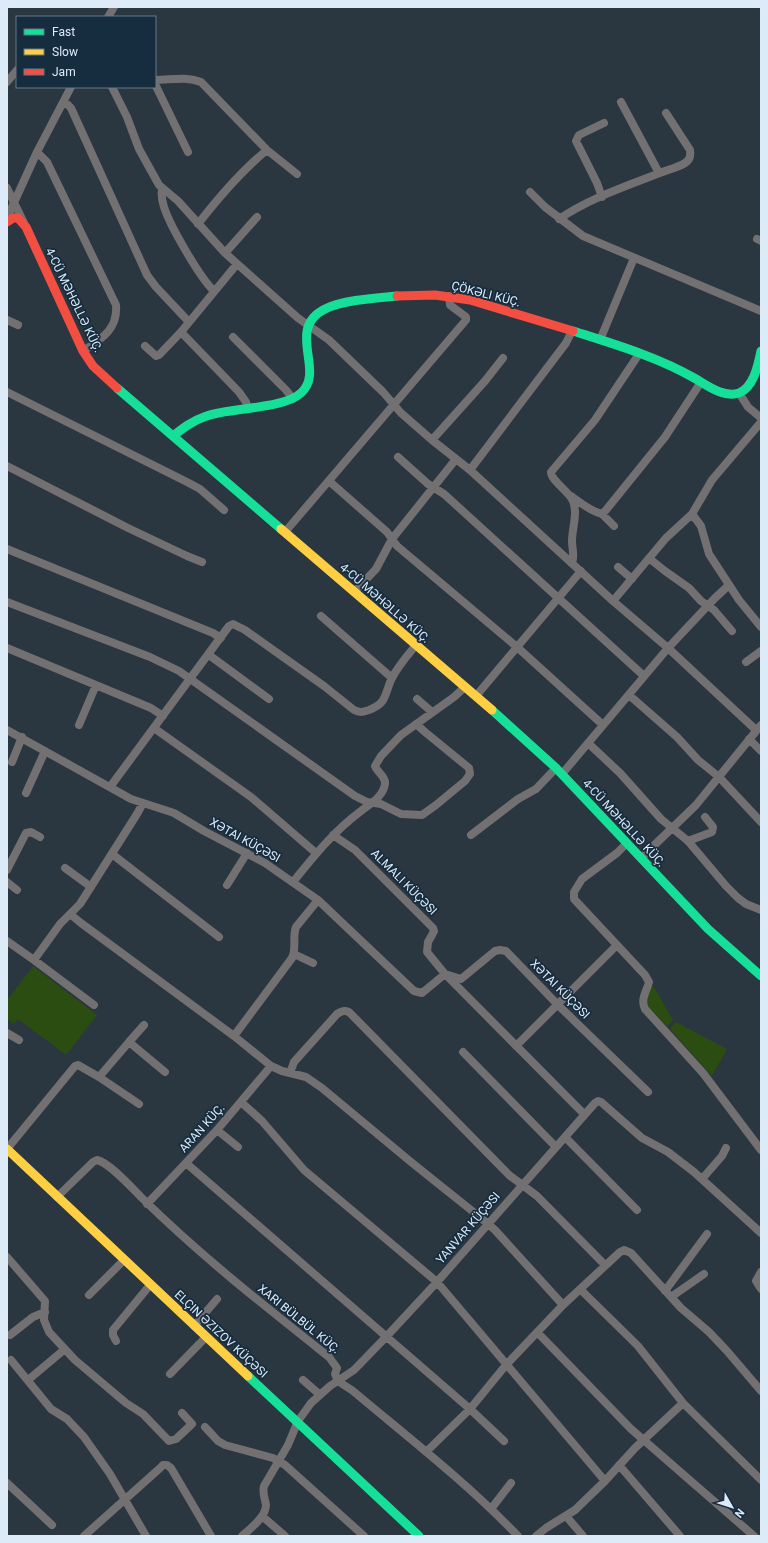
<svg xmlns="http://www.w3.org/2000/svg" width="768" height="1543" font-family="Roboto,sans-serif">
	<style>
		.green { fill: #2b4d11 }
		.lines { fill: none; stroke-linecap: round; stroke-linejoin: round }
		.street { stroke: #737072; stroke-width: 8 }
		.fast { stroke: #16e098; stroke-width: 9 }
		.slow { stroke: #ffcf43; stroke-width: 9 }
		.jam { stroke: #f24e42; stroke-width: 9 }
		.labels { text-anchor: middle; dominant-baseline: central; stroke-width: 3.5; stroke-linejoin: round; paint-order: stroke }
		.street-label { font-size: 12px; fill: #ddebf8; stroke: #162c3f }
	</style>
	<rect width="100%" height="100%" fill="#2a3640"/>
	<path class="green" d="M33 966 97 1015 66 1055 18 1019 14 1024 7 1019V1000Z
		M651 985 654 987 673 1020 667 1026 645 1003Z
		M676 1022 727 1049 712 1076 670 1029Z"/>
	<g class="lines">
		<path class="street" d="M108 17 114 7
			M155 80C171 80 185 76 201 82L267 150 297 174
			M7 82 17 70
			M155 84 188 152
			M112 87 127 117 139 149 159 185 178 201 225 253 298 318 329 340 383 392 401 413 432 440 470 470 613 601 668 648 756 730
			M64 101 71 108 147 275 156 287 189 322
			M621 102 659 173
			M37 152 47 162 116 305C118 330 101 339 83 351
			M7 188 24 223
			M162 189C161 195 162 201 164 207 170 226 200 278 214 291
			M530 192 545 207 583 236 761 311
			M602 197 597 183 576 141 579 135 604 123
			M7 218 37 152 71 87
			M559 219C588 199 624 187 657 174 666 170 677 168 685 163 690 160 691 156 690 150L666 113
			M198 224C219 197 240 172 267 150
			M757 239 761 241
			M225 253 257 217
			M7 320 18 325
			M181 332 239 392 246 402 248 409
			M233 337 286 390 293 399
			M600 340 634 258
			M145 346 156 356 159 355 181 332 237 264
			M7 392 187 482 200 489 224 510
			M739 393 748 407 761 418
			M432 440 485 381 503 358
			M398 457 428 484 444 494 644 676
			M7 466 128 528 187 556 202 562
			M470 470 566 343 572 331
			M329 481 387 532 397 546 517 647 603 725
			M571 496C581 503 590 511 602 514L606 510 665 437 701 382
			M602 514 614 526
			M692 514 701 526 709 554 739 600 761 627
			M285 532 466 320V317L450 305 449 296
			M7 549 213 633 221 638
			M650 559 665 571 689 588 701 601 714 610 732 631
			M572 563C575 556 572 549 572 541 572 528 578 514 573 501 569 491 551 481 551 472L595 420 639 354
			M618 567 632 579
			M354 592 376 569 392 539 456 459
			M613 601 666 538 692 514 712 480 761 422
			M7 602 150 657 179 671 355 796 367 802 381 804 401 814 422 815 436 805 465 781 470 774 469 768 425 732 416 724
			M321 616 392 678
			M7 648 151 708 163 716
			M209 655 269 699
			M746 662 761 651
			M629 695 677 737 698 760 719 777 761 822
			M476 696 581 571
			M417 699 432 712
			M79 725 96 685
			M154 728 251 797 316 853
			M7 730 131 799 174 813 204 831 265 863 318 900 414 991 422 993 445 974 584 1114
			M749 739 761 751
			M588 743 620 773 661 819 688 841 726 886 738 898 746 904 761 910
			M12 762 22 737
			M562 774 668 648 715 598 729 585
			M110 787 229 626 233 624 245 630 324 686 354 710C360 713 363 712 369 710 388 703 384 694 392 678 398 666 407 656 416 645
			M26 793 45 751
			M333 835 355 850 433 928 434 931 432 935 428 942 427 952 445 974 461 979 495 951 500 950 506 951 558 1005 648 1092
			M471 835 518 799 536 789 556 768
			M688 841 712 832 713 827 705 817
			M627 843 617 853 582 879 574 892V899L645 975 649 982C647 991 640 999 645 1009L703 1073 761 1150
			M112 854 219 937
			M641 858 696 805 761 725
			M65 868 91 887
			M7 870 26 833 31 832 40 837
			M7 882 17 890
			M293 882C314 856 334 831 361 811 370 804 383 797 385 784 386 777 377 772 375 766L381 756 401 735 454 697 465 687
			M227 885 247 853
			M70 914 81 923 234 1036 271 1066 282 1071 306 1077 322 1088 411 1162 481 1218 495 1230 563 1305
			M7 941 34 960 60 924 80 904 137 814 143 803
			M294 954 313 963
			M34 960 94 1005
			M7 1033 19 1040
			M234 1036 292 958C297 947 292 937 296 927L318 900
			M129 1042 144 1025
			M516 1046 617 945
			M463 1052 556 1147
			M290 1073 294 1062 337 1014C342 1011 344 1010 349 1012L509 1175 537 1196 605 1265
			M99 1077 129 1042 165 1072
			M241 1102 262 1121 304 1170 437 1282 605 1481
			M217 1130 238 1147
			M565 1137 637 1210
			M7 1149 75 1066 78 1065 99 1077 139 1104
			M186 1163 470 1409 504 1441
			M702 1179 722 1156 726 1148
			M57 1197 93 1162 97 1160C110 1163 133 1189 143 1199 201 1256 266 1307 329 1357L337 1368 335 1374 338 1381 353 1391C409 1438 467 1483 518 1536
			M147 1204 217 1130 271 1066
			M7 1257 45 1301 44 1320 49 1332 75 1360 126 1403 143 1414 169 1441 176 1439 192 1424 182 1413
			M761 1272 756 1281 761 1289
			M580 1289 638 1346 683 1403 761 1480
			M665 1291 707 1234
			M89 1295 124 1260
			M671 1297 704 1274
			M194 1326 217 1299
			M537 1332 631 1429 754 1536
			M10 1335 33 1317 45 1312
			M116 1341 113 1335V1330L150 1285
			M11 1360 51 1409 67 1419 84 1437 110 1474 146 1536
			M170 1374 206 1337
			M28 1380 65 1349
			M303 1380 319 1394
			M205 1427 218 1441 225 1445 273 1458 285 1465 364 1536
			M426 1452 470 1409 506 1365 563 1305 620 1252 624 1250 631 1253 681 1308 709 1332 727 1351 761 1391
			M619 1465 680 1536
			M7 1483 52 1525
			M491 1509 511 1483
			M262 1516 285 1536
			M566 1516 583 1536
			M84 1536 159 1469 163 1465H167L171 1468 211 1536
			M242 1536C250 1529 266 1517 266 1505 265 1498 262 1493 264 1486L288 1445 298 1421 311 1403 330 1386 354 1370 386 1337 437 1282 595 1103 598 1101 601 1102 642 1138 668 1152 694 1172 761 1233
			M536 1536 546 1528 575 1510 605 1481 635 1448 683 1403"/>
		<path class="fast" d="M573 331C614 344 658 357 696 379 708 386 724 398 739 393 754 387 758 365 761 351
			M117 388 281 529
			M173 436C183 428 192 421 204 417 229 407 282 410 301 393 326 371 285 329 325 309 343 300 376 298 397 296
			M492 710 556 768 708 929 761 976
			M248 1376 419 1536"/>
		<path class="slow" d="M281 529 492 710
			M7 1149 248 1376"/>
		<path class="jam" d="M7 222 13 218H18L26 227 83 351 93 366 117 388
			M397 296 435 295 470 300 573 331"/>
	</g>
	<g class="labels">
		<g class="street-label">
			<text transform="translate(486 294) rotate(14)">ÇÖKƏLI KÜÇ.</text>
			<text transform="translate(74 300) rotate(64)">4-CÜ MƏHƏLLƏ KÜÇ.</text>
			<text transform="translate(385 603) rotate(41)">4-CÜ MƏHƏLLƏ KÜÇ.</text>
			<text transform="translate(624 823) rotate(47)">4-CÜ MƏHƏLLƏ KÜÇ.</text>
			<text transform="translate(245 840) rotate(29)">XƏTAI KÜÇƏSI</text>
			<text transform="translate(404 882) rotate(45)">ALMALI KÜÇƏSI</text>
			<text transform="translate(560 989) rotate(45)">XƏTAI KÜÇƏSI</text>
			<text transform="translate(202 1128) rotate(-48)">ARAN KÜÇ.</text>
			<text transform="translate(468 1228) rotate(-49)">YANVAR KÜÇƏSI</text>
			<text transform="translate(299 1319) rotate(39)">XARI BÜLBÜL KÜÇ.</text>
			<text transform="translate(221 1334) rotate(43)">ELÇIN ƏZIZOV KÜÇƏSI</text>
		</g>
	</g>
	<rect width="768" height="1543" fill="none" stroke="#ddebf8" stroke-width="16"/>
	<rect x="16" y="16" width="140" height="72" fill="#162c3f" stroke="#667889"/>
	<rect x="24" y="29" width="20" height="6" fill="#16e098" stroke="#667889"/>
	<text x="52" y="36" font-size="12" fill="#ddebf8">Fast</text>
	<rect x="24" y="49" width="20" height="6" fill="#ffcf43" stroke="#667889"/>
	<text x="52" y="56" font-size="12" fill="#ddebf8">Slow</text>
	<rect x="24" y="69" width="20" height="6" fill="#f24e42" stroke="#667889"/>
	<text x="52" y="76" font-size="12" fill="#ddebf8">Jam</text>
	<g transform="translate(732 1507) rotate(129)" stroke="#162c3f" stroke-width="3" paint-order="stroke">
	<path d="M0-3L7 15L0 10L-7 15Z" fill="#ddebf8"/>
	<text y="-6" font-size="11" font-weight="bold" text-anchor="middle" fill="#ddebf8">N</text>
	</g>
</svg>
